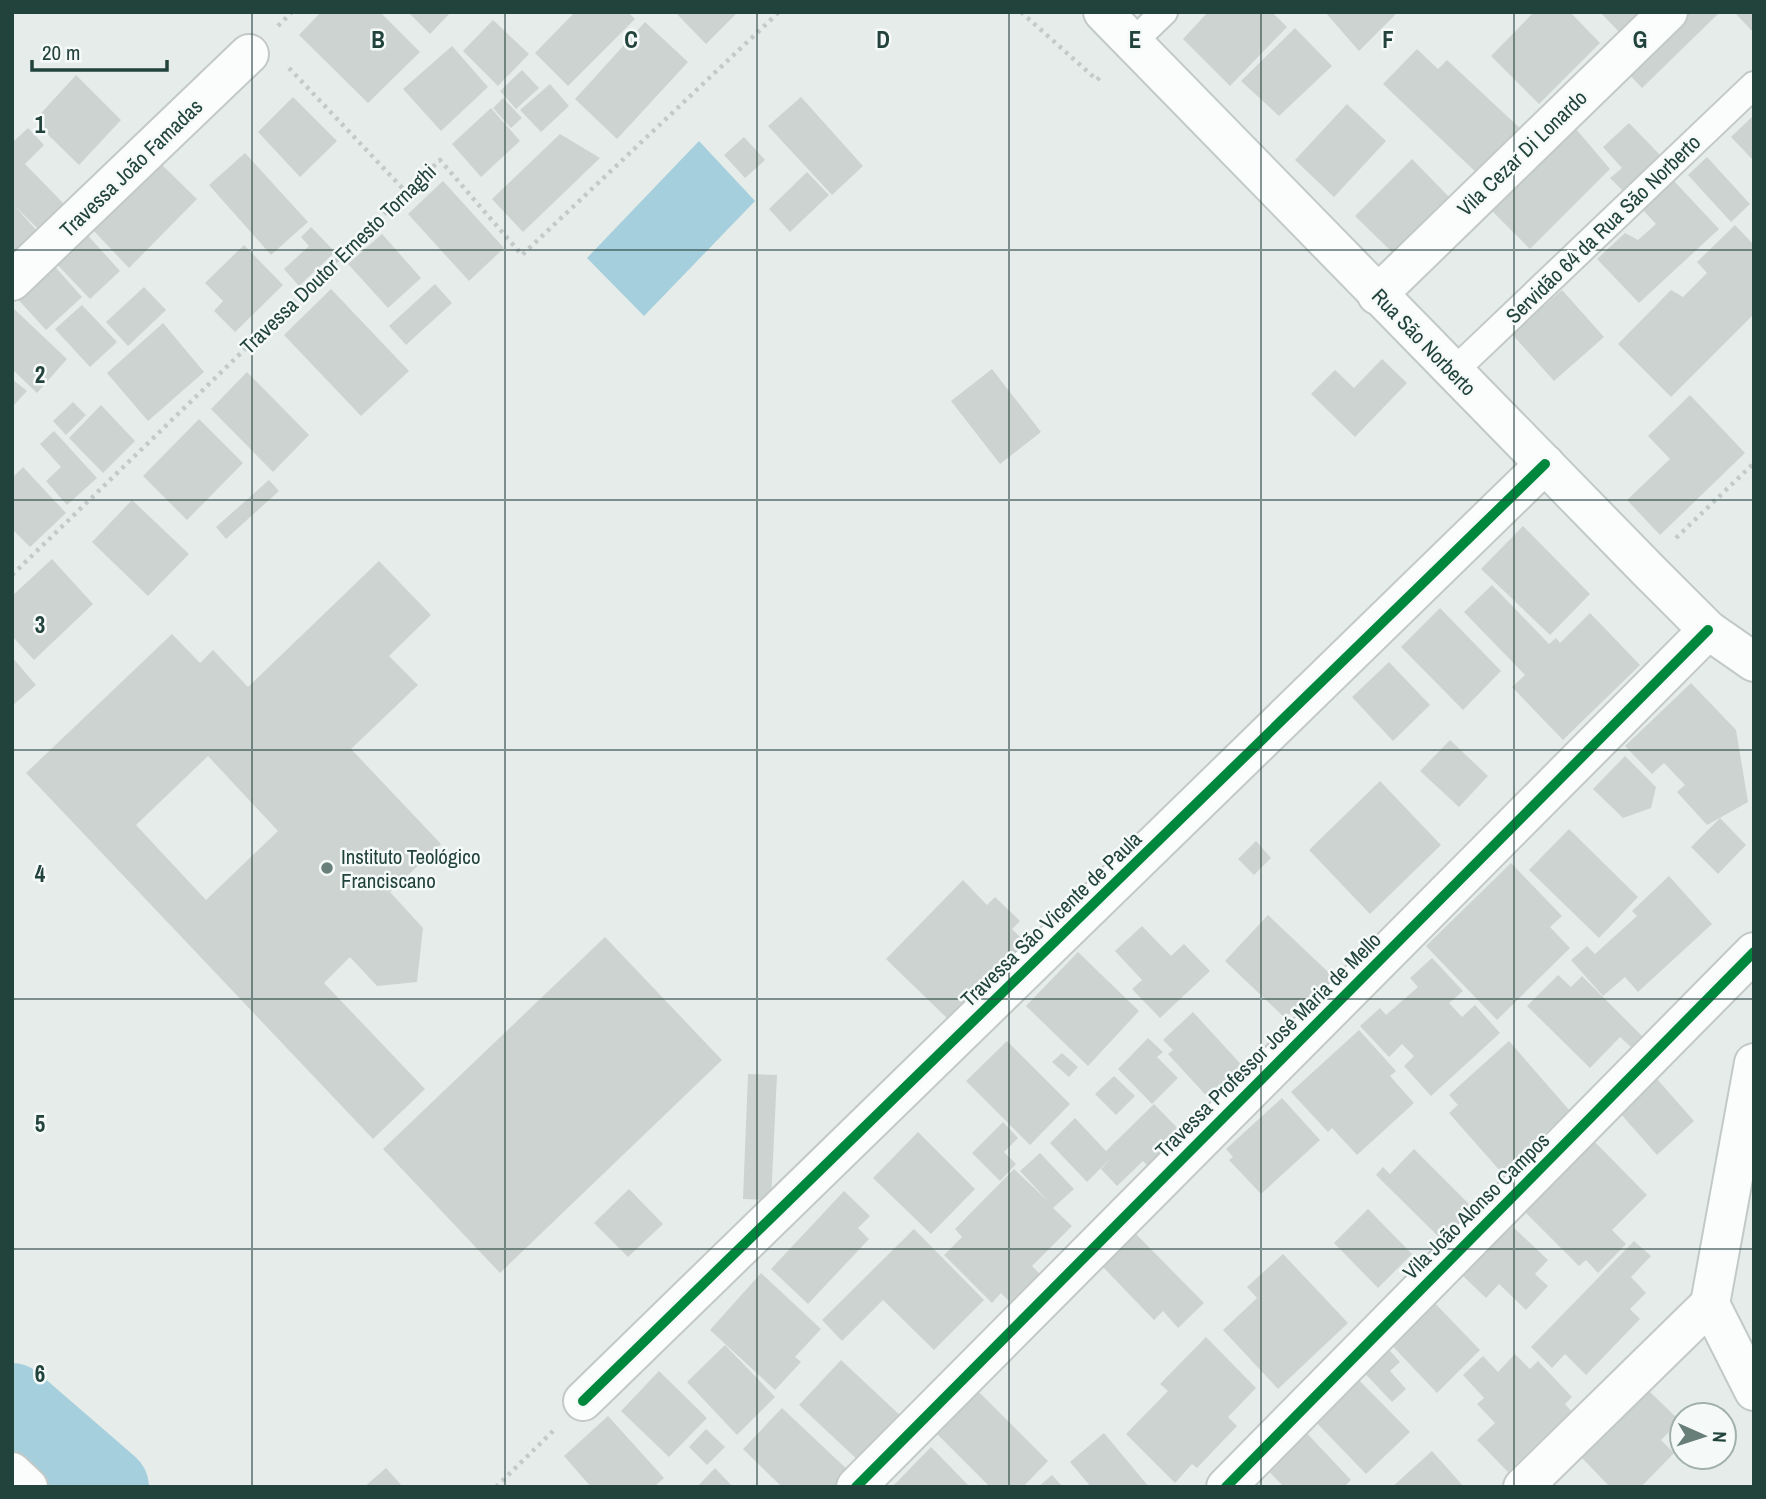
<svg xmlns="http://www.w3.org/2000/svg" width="1766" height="1499" font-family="'Archivo Narrow',sans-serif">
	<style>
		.water { fill: #a5cfdc }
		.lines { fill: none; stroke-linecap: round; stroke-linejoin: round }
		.river { stroke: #a5cfdc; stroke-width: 80 }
		.building { fill: #cdd3d1; fill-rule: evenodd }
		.lane-casing { stroke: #c3c9c7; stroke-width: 30 }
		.street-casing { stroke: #c3c9c7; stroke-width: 42 }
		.secondary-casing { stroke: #c2cac7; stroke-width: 42 }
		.path { stroke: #c2cbca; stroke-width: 4.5; stroke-dasharray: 3.5 5; stroke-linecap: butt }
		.lane { stroke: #fbfcfc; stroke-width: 26 }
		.street { stroke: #fbfcfc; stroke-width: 38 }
		.secondary { stroke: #fbfcfc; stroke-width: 38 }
		.cycleway-casing { stroke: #f5faf8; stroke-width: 15 }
		.cycleway { stroke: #00873e; stroke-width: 10 }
		.grid { fill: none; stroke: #22423c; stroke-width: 2; stroke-opacity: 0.55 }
		.poi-dot { fill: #677e79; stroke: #f5faf8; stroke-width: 2.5 }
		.labels { text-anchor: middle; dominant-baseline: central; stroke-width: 5; stroke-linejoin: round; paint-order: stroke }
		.street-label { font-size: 21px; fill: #22423c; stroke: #f5faf8 }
		.poi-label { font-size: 21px; fill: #22423c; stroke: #f5faf8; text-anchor: start }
		.grid-label { font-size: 23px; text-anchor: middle; font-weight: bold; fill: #22423c; stroke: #f5faf8; stroke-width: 5; stroke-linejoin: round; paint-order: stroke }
	</style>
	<rect width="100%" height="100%" fill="#e6ecea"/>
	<path class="water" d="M699 141 755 201 644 316 587 258Z"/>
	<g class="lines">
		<path class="river" d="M12 1403 109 1487"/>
	</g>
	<path class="building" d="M321 12H380L420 52 368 103 299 35Z
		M408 12H451L430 34Z
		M575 12H628L635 19 568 86 535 53Z
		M675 12H738L706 44Z
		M1208 12H1272L1287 27 1230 86 1183 39Z
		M1325 12H1398L1359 51Z
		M1534 12H1570L1600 43 1539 104 1491 56Z
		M1600 12H1646L1623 36Z
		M1684 12H1720L1642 88 1625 70Z
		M1734 12H1754V33Z
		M493 20 529 54 498 86 463 51Z
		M645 22 688 62 617 139 575 99Z
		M1295 28 1332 66 1279 116 1241 81Z
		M452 46 488 87 441 131 403 89Z
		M1417 49 1438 69 1447 60 1524 132 1481 177 1383 84Z
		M522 70 539 88 516 109 500 91Z
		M76 75 121 120 79 165 34 121Z
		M550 84 569 106 541 132 520 110Z
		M293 97 337 141 300 177 258 132Z
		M801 97 863 166 832 195 768 126Z
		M503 98 522 118 511 128 493 108Z
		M1347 104 1386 141 1334 197 1295 160Z
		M491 108 520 141 481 177 452 144Z
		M1754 115V161L1731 137Z
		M1629 123 1661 156 1624 192 1610 178 1622 168 1603 147Z
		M28 128 44 145 25 164 66 206 41 232 13 204 46 241 12 270V143Z
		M1576 129 1610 169 1530 249 1491 210Z
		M560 134 600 158 523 232 492 199Z
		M744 137 765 160 745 178 724 155Z
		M245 153 308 222 271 255 209 185Z
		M1707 157 1750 204 1731 222 1688 175Z
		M1412 159 1451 199 1395 255 1355 216Z
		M159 162 197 199 129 268 92 229Z
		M807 172 829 195 790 232 769 209Z
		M443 181 504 248 469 281 408 214Z
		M1674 181 1719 229 1639 303 1597 259 1625 233 1638 240 1656 224 1643 210Z
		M1735 225 1754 245V314L1671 397 1618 344 1671 290 1683 297 1707 273 1697 262Z
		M311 227 335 252 299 286 284 269 309 246 301 237Z
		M82 229 120 271 90 299 51 258Z
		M382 234 421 278 388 308 348 264Z
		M244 245 283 285 235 332 214 311 223 301 205 283Z
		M50 261 82 297 46 330 14 295Z
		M435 284 452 303 406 345 389 326Z
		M144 287 166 310 128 346 106 322Z
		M331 289 409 371 361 416 284 335Z
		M1562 290 1604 337 1554 381 1512 334Z
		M82 305 117 342 90 367 55 329Z
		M12 307 67 359 37 393 12 369Z
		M163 323 204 372 148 421 107 373Z
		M1382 359 1407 383 1355 437 1311 394 1335 370 1354 388Z
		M992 369 1041 432 1000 464 951 401Z
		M247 372 309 435 273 472 211 409Z
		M12 379 27 391 12 407Z
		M1690 395 1745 453 1660 535 1627 500 1670 459 1648 436Z
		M73 402 86 415 66 435 53 421Z
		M101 405 135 441 103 473 69 438Z
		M199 419 243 463 187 520 143 476Z
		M54 431 97 478 67 505 46 481 61 467 40 444Z
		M23 467 66 513 30 547 12 529V478Z
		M269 480 279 491 226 539 216 527Z
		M132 500 189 554 148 596 92 542Z
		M1523 526 1590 594 1550 635 1481 569Z
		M52 559 93 604 34 660 12 636V596Z
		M379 561 431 615 389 656 418 685 351 749 441 844 390 892 423 928 417 982 377 986 350 957 324 983 425 1089 373 1139 26 773 172 634 200 663 213 650 248 687ZM208 756 278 831 206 900 136 825Z
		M1492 585 1549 644 1556 638 1560 643 1590 613 1640 665 1563 740 1512 687 1525 675 1464 612Z
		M1440 608 1501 671 1463 710 1401 647Z
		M12 657 36 685 12 706Z
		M1389 662 1430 705 1393 741 1352 697Z
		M1691 683 1736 730 1748 802 1707 825 1677 792 1685 785 1664 763 1652 774 1625 746Z
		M1450 740 1488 776 1459 807 1420 771Z
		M1625 756 1656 787 1651 808 1623 818 1593 789Z
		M1380 781 1441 845 1370 914 1309 850Z
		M1720 818 1746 845 1718 874 1691 847Z
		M1569 829 1638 897 1599 938 1529 870Z
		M1256 841 1271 858 1254 875 1238 859Z
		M1511 863 1562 916 1550 927 1570 948 1497 1020 1426 946Z
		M1669 876 1712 924 1638 992 1625 977 1603 996 1571 960 1587 946 1595 954 1637 916 1632 911Z
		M963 880 987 905 995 897 1020 921 1012 929 1027 944 951 1022 886 959Z
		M1268 915 1343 986 1311 1021 1296 1007 1285 1018 1225 961Z
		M1142 926 1171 956 1184 944 1210 971 1160 1018 1132 989 1142 980 1115 951Z
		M605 937 722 1060 500 1273 383 1149Z
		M1078 952 1139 1011 1088 1066 1026 1006Z
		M1432 958 1463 991 1449 1003 1462 1017 1475 1005 1500 1033 1431 1096 1404 1066 1414 1056 1402 1044 1389 1057 1360 1026 1380 1008 1386 1015 1418 987 1410 978Z
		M1558 975 1571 987 1582 976 1642 1036 1631 1047 1620 1037 1590 1068 1527 1006Z
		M1193 1012 1247 1071 1213 1103 1168 1054 1173 1050 1163 1040Z
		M1359 1030 1396 1071 1390 1076 1414 1103 1357 1155 1332 1128 1328 1132 1291 1092Z
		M1148 1038 1163 1052 1157 1057 1178 1078 1152 1104 1118 1069Z
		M1007 1041 1070 1104 1030 1145 966 1081Z
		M1509 1041 1570 1111 1501 1172 1449 1113 1458 1105 1449 1095Z
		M1062 1053 1078 1067 1069 1077 1052 1062Z
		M748 1074 777 1075 771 1200 743 1199Z
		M1114 1076 1135 1096 1116 1115 1095 1094Z
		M1657 1079 1694 1121 1657 1155 1620 1113Z
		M1282 1098 1320 1140 1261 1194 1229 1160 1233 1157 1226 1149Z
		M1154 1104 1186 1137 1152 1171 1143 1161 1117 1186 1101 1169 1112 1157 1087 1182 1050 1143 1075 1118 1106 1151Z
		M1003 1122 1018 1138 1004 1152 1016 1164 1000 1181 972 1153Z
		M918 1132 975 1189 931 1234 873 1178Z
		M1587 1134 1647 1195 1612 1230 1626 1244 1598 1273 1586 1260 1579 1266 1517 1204Z
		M1414 1149 1475 1210 1444 1242 1376 1175 1383 1167 1390 1174Z
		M1040 1153 1074 1189 1053 1208 1072 1226 1032 1266 1043 1277 1014 1306 1001 1293 992 1303 944 1255 962 1237 955 1229 1014 1169 1049 1202 1020 1171Z
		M629 1189 663 1224 628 1257 594 1223Z
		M844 1191 870 1216 858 1228 869 1239 808 1304 771 1269Z
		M1368 1209 1412 1254 1378 1288 1334 1243Z
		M1511 1225 1548 1260 1535 1274 1548 1286 1526 1310 1499 1284 1486 1298 1463 1276Z
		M914 1229 984 1300 934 1350 883 1300 842 1341 822 1320Z
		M1135 1233 1204 1303 1178 1328 1163 1311 1154 1320 1102 1266Z
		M1634 1241 1651 1256 1631 1277 1646 1293 1630 1309 1640 1319 1586 1375 1565 1354 1552 1368 1531 1347Z
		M1283 1254 1348 1323 1278 1389 1223 1330 1257 1298 1247 1287Z
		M761 1273 821 1329 795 1357 801 1362 775 1390 710 1330Z
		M1428 1296 1480 1350 1437 1393 1385 1338Z
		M1206 1337 1256 1388 1228 1417 1237 1426 1197 1468 1192 1464 1175 1483 1126 1434 1168 1391 1160 1384Z
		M1383 1343 1400 1362 1390 1371 1406 1389 1392 1402 1358 1366Z
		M725 1345 775 1397 737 1435 687 1382Z
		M1515 1354 1530 1369 1538 1361 1572 1397 1565 1404 1571 1411 1508 1472 1477 1440 1495 1423 1477 1404 1484 1398 1463 1375 1483 1356 1498 1372Z
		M841 1360 904 1419 861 1463 799 1405Z
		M659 1371 707 1418 669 1457 621 1411Z
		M1353 1374 1410 1432 1366 1474 1310 1416Z
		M1647 1389 1680 1421 1661 1440 1674 1453 1641 1487H1610L1581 1457Z
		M977 1390 1048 1461 1023 1487H990L935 1432Z
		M782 1408 851 1473 839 1487H782L743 1449Z
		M608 1416 664 1478 654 1487H591L564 1456Z
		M1300 1426 1351 1480 1344 1487H1284L1261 1463Z
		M706 1429 725 1447 707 1465 689 1447Z
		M1104 1433 1149 1487H1091L1070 1462Z
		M931 1447 970 1487H892Z
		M1432 1451 1464 1487H1392Z
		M386 1468 403 1487H364Z
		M715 1468 733 1487H697Z
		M1052 1475 1063 1487H1038Z"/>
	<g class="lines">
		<defs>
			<path id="lane" d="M1133 42 1164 12
				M1452 373 1754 85"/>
			<path id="street" d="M12 281 249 54
				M1377 295 1668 12
				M583 1401 1545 464
				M856 1487 1708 630
				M1226 1487 1754 952
				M1523 1487 1710 1304"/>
			<path id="secondary" d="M1103 12 1649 571 1708 630 1754 662
				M1754 1063 1710 1304 1754 1391
				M12 1472 28 1487"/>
		</defs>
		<use href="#lane" class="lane-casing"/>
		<use href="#street" class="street-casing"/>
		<use href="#secondary" class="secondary-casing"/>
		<path class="path" d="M1021 12 1097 80 1103 74
			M278 26 292 12
			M289 68 407 193
			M1676 538 1754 463
			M12 575 440 160 522 255 779 12
			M496 1487 553 1431"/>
		<use href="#lane" class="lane"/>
		<use href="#street" class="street"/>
		<use href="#secondary" class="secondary"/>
		<defs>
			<path id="cycleway" d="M583 1401 1545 464
				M856 1487 1708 630
				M1226 1487 1754 952"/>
		</defs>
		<use href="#cycleway" class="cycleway-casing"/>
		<use href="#cycleway" class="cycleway"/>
	</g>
	<path class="grid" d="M252 12V1487M505 12V1487M757 12V1487M1009 12V1487M1261 12V1487M1514 12V1487M12 250H1754M12 500H1754M12 750H1754M12 999H1754M12 1249H1754"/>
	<circle class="poi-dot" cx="327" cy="868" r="7"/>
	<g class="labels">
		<g class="street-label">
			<text transform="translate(1522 153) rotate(-44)">Vila Cezar Di Lonardo</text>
			<text transform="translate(131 168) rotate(-44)">Travessa João Famadas</text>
			<text transform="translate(1603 229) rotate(-44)">Servidão 64 da Rua São Norberto</text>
			<text transform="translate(338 259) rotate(-44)">Travessa Doutor Ernesto Tornaghi</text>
			<text transform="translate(1424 342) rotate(46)">Rua São Norberto</text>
			<text transform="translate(1051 919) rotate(-44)">Travessa São Vicente de Paula</text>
			<text transform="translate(1268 1045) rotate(-45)">Travessa Professor José Maria de Mello</text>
			<text transform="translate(1476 1206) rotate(-45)">Vila João Alonso Campos</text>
		</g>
		<g class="poi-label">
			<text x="341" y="856">Instituto Teológico<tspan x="341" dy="24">Franciscano</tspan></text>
		</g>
	</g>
	<g class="grid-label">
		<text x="378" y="48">B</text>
		<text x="631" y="48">C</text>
		<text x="883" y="48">D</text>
		<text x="1135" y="48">E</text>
		<text x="1388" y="48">F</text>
		<text x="1640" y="48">G</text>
		<text x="40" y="133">1</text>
		<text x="40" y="383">2</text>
		<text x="40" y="633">3</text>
		<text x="40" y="882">4</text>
		<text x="40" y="1132">5</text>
		<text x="40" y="1382">6</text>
	</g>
	<rect width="1766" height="1499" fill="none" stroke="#22423c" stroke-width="28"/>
	<g transform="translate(1703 1436) rotate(93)"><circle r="33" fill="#f5faf8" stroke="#a1b0ad" stroke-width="2"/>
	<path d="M0-5L12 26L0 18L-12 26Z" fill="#677e79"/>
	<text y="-10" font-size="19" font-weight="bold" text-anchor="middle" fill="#22423c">N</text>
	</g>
	<path d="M32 60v10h135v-10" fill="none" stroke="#22423c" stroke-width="3.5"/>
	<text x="42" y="60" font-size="21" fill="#22423c" stroke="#f5faf8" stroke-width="5" paint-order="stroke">20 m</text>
</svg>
